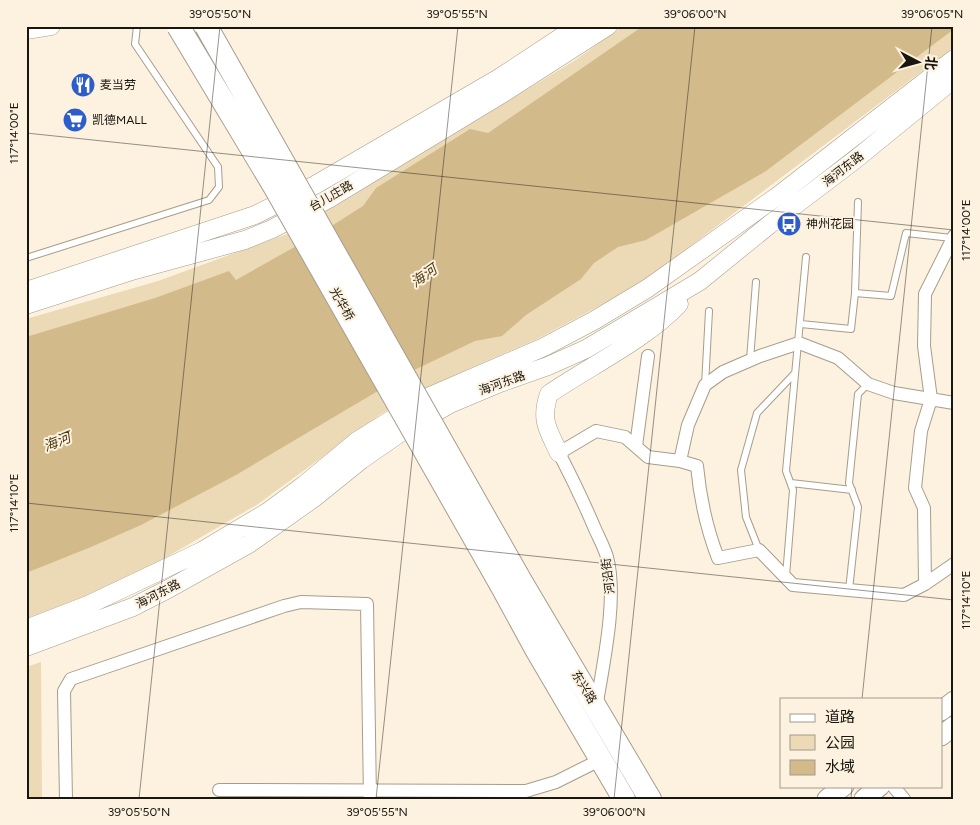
<svg xmlns="http://www.w3.org/2000/svg" width="980" height="825" font-family="Figtree,'Noto Sans SC',sans-serif">
	<style>
		.green { fill: #ecdab6 }
		.water { fill: #d3ba8a }
		.lines { fill: none; stroke-linecap: round; stroke-linejoin: round }
		.lane-casing { stroke: #a69d8c; stroke-width: 8 }
		.street-casing { stroke: #a69d8c; stroke-width: 14 }
		.secondary-casing { stroke: #a69d8c; stroke-width: 19 }
		.primary-casing { stroke: #a69d8c; stroke-width: 21 }
		.highway-casing { stroke: #a69d8c; stroke-width: 24 }
		.lane { stroke: #fff; stroke-width: 6 }
		.street { stroke: #fff; stroke-width: 12 }
		.secondary { stroke: #fff; stroke-width: 18 }
		.primary { stroke: #fff; stroke-width: 19 }
		.highway { stroke: #fff; stroke-width: 22 }
		.highway-bridge-casing { stroke: #a69d8c; stroke-width: 24; stroke-linecap: butt }
		.highway-bridge { stroke: #fff; stroke-width: 22 }
		.ticks { fill: none; stroke: #191610; stroke-width: 1; stroke-opacity: 0.45 }
		.labels { text-anchor: middle; dominant-baseline: central; stroke-width: 4; stroke-linejoin: round; paint-order: stroke }
		.poi-label { font-size: 12px; fill: #191610; stroke: #fcf2df; text-anchor: start }
		.street-label { font-size: 12px; fill: #191610; stroke: #fcf2df }
		.water-label { font-size: 14px; font-style: italic; fill: #4b3912; stroke: #fcf2df }
		.neatline { fill: none; stroke: #191610; stroke-width: 2 }
		.ticks-label { font-size: 12px; text-anchor: middle; fill: #191610 }
	</style>
	<rect width="100%" height="100%" fill="#fcf2df"/>
	<path class="green" d="M623 26H954V47L639 285 537 339 455 375 381 414 258 504 153 565 48 616 26 622V319L158 281 287 234 574 61Z
		M41 662 42 799H26V667Z"/>
	<path class="water" d="M643 26H954V29L766 171 646 240 618 247 594 263 581 279 526 315 502 336 475 341 410 372 236 475 141 525 91 547 26 573V337L155 298 229 271 236 280 330 227 363 206 376 188 470 129 488 133Z"/>
	<g class="lines">
		<defs>
			<path id="lane" d="M26 258 209 200 219 187 218 167 135 44 137 26
				M855 293 858 202
				M801 324 851 329 855 293 891 296 906 233 952 238
				M750 360 756 282
				M705 385 709 311
				M791 483 852 490
				M759 550 746 517 741 470 757 413 795 373
				M786 576 793 490 786 471 806 257
				M849 590 858 507 849 483 858 394 868 384"/>
			<path id="street" d="M636 446 648 356
				M680 461 697 466C700 498 706 527 718 558L759 550 793 585 904 595 925 584 954 564
				M925 584 924 508 915 488 921 431 931 399 924 346 925 294 954 236
				M596 708C603 665 618 598 607 557 604 547 599 538 595 529 584 503 572 478 559 453L596 431 625 437 648 457 680 461 688 425 705 385 723 372 760 356 799 343 838 358 868 384 894 393 954 403
				M893 786 904 799
				M219 790 526 791 556 782 600 760
				M66 799 64 691 71 679 284 606 301 602 367 604 370 799"/>
			<path id="secondary" d="M26 30 51 26
				M26 291 255 215 315 185 499 78 578 26
				M26 305 135 270 245 240 272 229 330 198 505 92 608 26
				M559 453C548 430 540 420 549 394 590 366 645 340 679 304
				M26 629 88 605 202 551 269 511 304 485 357 441 428 397 544 347 595 320 648 288 779 195 954 59
				M26 647 133 607 170 588 249 544 314 498 361 460 400 433 450 404 500 383 548 366 586 349 660 305 700 281 769 225 856 159 954 79"/>
			<path id="primary" d="M941 711 954 701
				M941 736 954 726
				M827 799 844 786
				M864 799 880 786"/>
			<path id="highway" d="M518 576 650 799
				M501 585 537 651 624 799"/>
		</defs>
		<use href="#lane" class="lane-casing"/>
		<use href="#street" class="street-casing"/>
		<use href="#secondary" class="secondary-casing"/>
		<use href="#primary" class="primary-casing"/>
		<use href="#highway" class="highway-casing"/>
		<use href="#lane" class="lane"/>
		<use href="#street" class="street"/>
		<use href="#secondary" class="secondary"/>
		<use href="#primary" class="primary"/>
		<use href="#highway" class="highway"/>
		<defs>
			<path id="highway-bridge" d="M178 26 274 186 501 585
				M206 26 518 576"/>
		</defs>
		<use href="#highway-bridge" class="highway-bridge-casing"/>
		<use href="#highway-bridge" class="highway-bridge"/>
	</g>
	<path class="ticks" d="M26 133 954 230M26 503 954 600M862 699 932 26M139 799 220 26M376 799 458 26M614 799 695 26M851 799 852 786"/>
	<defs>
		<symbol id="restaurant-disc" viewBox="-11 -11 22 22"><circle r="9.5" fill="#2d5ccb" stroke="#fcf2df"/><path d="M-5-6h1v4h1v-4h1v4h1v-4h1v5L-1.5 .5V6h-2V.5L-5-1ZM5-6V6H3V1.5H1.5Q1.5-4 5-6Z" fill="#fff"/></symbol>
		<symbol id="supermarket-disc" viewBox="-11 -11 22 22"><circle r="9.5" fill="#2d5ccb" stroke="#fcf2df"/><path d="M-6-5.5h2.5l.6 2H6L4.5 2H-2.5L-4.4-4H-6ZM-1.5 3.2a1.3 1.3 0 1 0 .1 0ZM3 3.2a1.3 1.3 0 1 0 .1 0Z" fill="#fff"/></symbol>
		<symbol id="bus-disc" viewBox="-11 -11 22 22"><circle r="9.5" fill="#2d5ccb" stroke="#fcf2df"/><path d="M-5-6H5V4H4V6H2V4H-2V6H-4V4H-5ZM-3.5-4V0h7V-4ZM-3.5 1.2v1.5H-2V1.2ZM2 1.2v1.5H3.5V1.2Z" fill="#fff"/></symbol>
	</defs>
	<g fill-rule="evenodd">
		<use href="#restaurant-disc" x="69" y="71" width="28" height="28"/>
		<use href="#supermarket-disc" x="61" y="106" width="28" height="28"/>
		<use href="#bus-disc" x="775" y="210" width="28" height="28"/>
	</g>
	<g class="labels">
		<g class="poi-label">
			<text x="100" y="85">麦当劳</text>
			<text x="92" y="120">凯德MALL</text>
			<text x="806" y="224">神州花园</text>
		</g>
		<g class="street-label">
			<text transform="translate(843 169) rotate(-38)">海河东路</text>
			<text transform="translate(331 196) rotate(-30)">台儿庄路</text>
			<text transform="translate(342 304) rotate(60)">光华桥</text>
			<text transform="translate(502 383) rotate(-20)">海河东路</text>
			<text transform="translate(608 576) rotate(-97)">河沿街</text>
			<text transform="translate(158 594) rotate(-27)">海河东路</text>
			<text transform="translate(584 687) rotate(59)">东兴路</text>
		</g>
		<g class="water-label">
			<text transform="translate(424 276) rotate(-35)">海河</text>
			<text transform="translate(57 442) rotate(-22)">海河</text>
		</g>
	</g>
	<rect width="980" height="825" fill="none" stroke="#fcf2df" stroke-width="55"/>
	<rect x="780" y="698" width="162" height="90" fill="#fcf2df" stroke="#a19a8c"/>
	<rect x="790" y="714" width="25" height="8" fill="#ffffff" stroke="#a19a8c"/>
	<text x="825" y="722" font-size="15" fill="#191610">道路</text>
	<rect x="790" y="735" width="25" height="15" fill="#ecdab6" stroke="#a19a8c"/>
	<text x="825" y="748" font-size="15" fill="#191610">公园</text>
	<rect x="790" y="760" width="25" height="15" fill="#d3ba8a" stroke="#a19a8c"/>
	<text x="825" y="772" font-size="15" fill="#191610">水域</text>
	<g transform="translate(918 62) rotate(96)" stroke="#fcf2df" stroke-width="4" paint-order="stroke">
	<path d="M0-4L9 19L0 12L-9 19Z" fill="#191610"/>
	<text y="-8" font-size="14" font-weight="bold" text-anchor="middle" fill="#191610">北</text>
	</g>
	<rect x="28" y="28" width="924" height="770" class="neatline"/>
	<g class="ticks-label">
		<text x="220" y="18">39°05'50"N</text>
		<text x="457" y="18">39°05'55"N</text>
		<text x="695" y="18">39°06'00"N</text>
		<text x="932" y="18">39°06'05"N</text>
		<text transform="translate(14 133) rotate(-90)" y="4">117°14'00"E</text>
		<text transform="translate(966 230) rotate(-90)" y="4">117°14'00"E</text>
		<text transform="translate(14 503) rotate(-90)" y="4">117°14'10"E</text>
		<text transform="translate(966 600) rotate(-90)" y="4">117°14'10"E</text>
		<text x="139" y="816">39°05'50"N</text>
		<text x="377" y="816">39°05'55"N</text>
		<text x="614" y="816">39°06'00"N</text>
	</g>
</svg>
